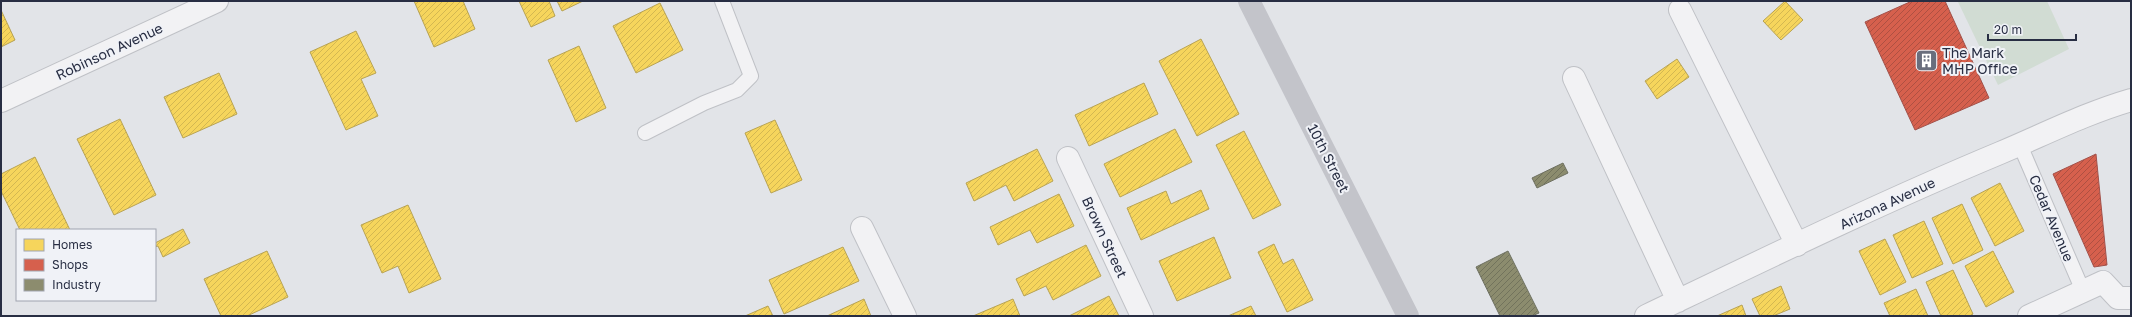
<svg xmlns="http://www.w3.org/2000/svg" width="2132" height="317" font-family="'Golos Text',sans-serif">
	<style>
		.green { fill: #d1dcd3 }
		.homes { fill: url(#homes-hatch); stroke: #b8a354 }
		.shops { fill: url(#shops-hatch); stroke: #a2514a }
		.industry { fill: url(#industry-hatch); stroke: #6e7061 }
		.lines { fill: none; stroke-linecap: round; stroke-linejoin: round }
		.lane-casing { stroke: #bfc1c6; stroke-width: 16 }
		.street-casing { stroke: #bfc1c6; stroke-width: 24 }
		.lane { stroke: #f2f2f4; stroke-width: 14 }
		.street { stroke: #f2f2f4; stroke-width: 22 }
		.secondary { stroke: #c3c4ca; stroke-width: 22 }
		.labels { text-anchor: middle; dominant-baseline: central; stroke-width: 4; stroke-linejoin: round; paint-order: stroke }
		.street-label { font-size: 14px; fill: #282e43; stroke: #f0f2f7 }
		.poi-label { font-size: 14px; fill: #282e43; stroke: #f0f2f7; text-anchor: start }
	</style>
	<defs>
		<pattern id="homes-hatch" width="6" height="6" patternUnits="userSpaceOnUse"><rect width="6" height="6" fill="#f6d55c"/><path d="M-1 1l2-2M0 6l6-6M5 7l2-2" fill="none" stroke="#d3b751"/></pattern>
		<pattern id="shops-hatch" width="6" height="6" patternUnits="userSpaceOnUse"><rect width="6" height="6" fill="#d6604d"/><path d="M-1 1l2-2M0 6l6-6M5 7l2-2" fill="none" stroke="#ae5042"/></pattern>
		<pattern id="industry-hatch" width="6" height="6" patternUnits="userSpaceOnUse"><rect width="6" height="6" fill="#8c8c6e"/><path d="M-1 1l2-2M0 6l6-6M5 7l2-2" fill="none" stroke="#72735c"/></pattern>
	</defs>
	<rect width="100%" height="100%" fill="#e2e4e8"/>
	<path class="green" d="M1960 1H2047L2069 49 1998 85 1958 2Z"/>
	<path class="homes" d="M414 1H463L475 29 434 47Z
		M519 1H549L555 16 531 27Z
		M557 1H583L562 11Z
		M1785 1 1803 20 1781 40 1763 21Z
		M660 3 683 50 636 73 613 26Z
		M1 10 15 40 1 47Z
		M356 31 376 73 361 79 378 116 346 130 310 52Z
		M1201 39 1239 114 1197 136 1159 61Z
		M579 46 606 108 576 122 548 60Z
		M1677 59 1689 77 1657 99 1645 81Z
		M219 73 237 114 183 138 164 97Z
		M1144 83 1158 114 1089 146 1075 115Z
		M120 119 156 195 114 215 77 139Z
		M775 120 802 180 771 193 745 133Z
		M1175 129 1192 162 1120 197 1104 164Z
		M1244 131 1281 205 1253 219 1216 145Z
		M1037 149 1053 181 1014 201 1006 185 974 201 966 183Z
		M35 157 70 230H20L1 191V174Z
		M2000 183 2024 231 1995 246 1971 198Z
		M1201 190 1209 209 1141 240 1127 208 1166 191 1171 204Z
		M1059 194 1074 226 1037 243 1030 230 998 245 990 227Z
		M1962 204 1983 250 1953 264 1932 218Z
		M408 205 441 279 409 293 398 266 382 273 361 225Z
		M1924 221 1943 264 1912 278 1893 235Z
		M183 229 190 243 163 257 158 246 155 247V243Z
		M1214 237 1231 278 1177 301 1159 261Z
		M1885 239 1906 282 1880 295 1859 251Z
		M1274 244 1283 264 1293 259 1313 300 1287 312 1258 252Z
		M1086 245 1101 276 1053 300 1046 286 1024 296 1016 279Z
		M843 247 859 281 784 314 769 280Z
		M267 251 288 297 247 316H221L204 279Z
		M1993 251 2014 292 1986 307 1965 266Z
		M1953 270 1973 314 1970 316H1941L1926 282Z
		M1781 286 1790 309 1773 316H1760L1752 299Z
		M1916 289 1928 316H1890L1884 303Z
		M1109 296 1119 316H1069Z
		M864 299 871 316H827Z
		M1013 299 1020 316H973Z
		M1742 305 1746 316H1717Z
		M768 306 773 316H745Z
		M1251 306 1256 316H1228Z"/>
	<path class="shops" d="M1912 1H1945L1989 98 1915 130 1865 22Z
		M2096 154 2107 265 2094 267 2053 174Z"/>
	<path class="industry" d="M1563 163 1568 173 1537 188 1532 178Z
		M1508 251 1539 313 1532 316H1500L1476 267Z"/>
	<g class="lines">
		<defs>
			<path id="lane" d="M645 133 704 103 737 90 751 76 722 1
				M2020 145 2083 291"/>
			<path id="street" d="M1680 10 1797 245
				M1574 78 1678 301
				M1 101 217 1
				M1068 158 1142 316
				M862 228 905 316
				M1646 316C1763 260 1880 203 2000 153 2043 135 2086 113 2131 100
				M2029 316 2103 282 2118 298H2131"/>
		</defs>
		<use href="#lane" class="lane-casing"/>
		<use href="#street" class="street-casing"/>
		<use href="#lane" class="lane"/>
		<use href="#street" class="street"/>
		<path class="secondary" d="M1249 1 1408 316"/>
	</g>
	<defs>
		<symbol id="building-square" viewBox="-11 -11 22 22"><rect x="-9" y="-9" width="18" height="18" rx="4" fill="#696e7d" stroke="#f0f2f7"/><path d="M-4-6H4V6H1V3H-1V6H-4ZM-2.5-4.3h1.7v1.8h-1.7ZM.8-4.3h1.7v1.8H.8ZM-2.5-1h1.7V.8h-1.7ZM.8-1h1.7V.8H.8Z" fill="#fff"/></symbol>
	</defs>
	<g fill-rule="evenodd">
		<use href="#building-square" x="1914" y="48" width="25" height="25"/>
	</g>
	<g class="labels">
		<g class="street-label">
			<text transform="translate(109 51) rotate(-25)">Robinson Avenue</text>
			<text transform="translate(1329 158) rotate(63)">10th Street</text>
			<text transform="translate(1887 203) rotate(-25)">Arizona Avenue</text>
			<text transform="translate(2052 218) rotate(67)">Cedar Avenue</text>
			<text transform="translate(1105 237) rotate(65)">Brown Street</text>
		</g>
		<g class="poi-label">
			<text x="1942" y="52">The Mark<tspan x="1942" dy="16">MHP Office</tspan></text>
		</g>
	</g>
	<rect width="2132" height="317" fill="none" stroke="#282e43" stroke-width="4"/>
	<rect x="16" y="229" width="140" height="72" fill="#f0f2f7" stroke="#a0a4af"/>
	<rect x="24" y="239" width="20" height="12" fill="#f6d55c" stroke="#a0a4af"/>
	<text x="52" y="249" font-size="12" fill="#282e43">Homes</text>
	<rect x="24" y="259" width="20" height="12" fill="#d6604d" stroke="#a0a4af"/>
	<text x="52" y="269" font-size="12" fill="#282e43">Shops</text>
	<rect x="24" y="279" width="20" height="12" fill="#8c8c6e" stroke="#a0a4af"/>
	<text x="52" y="289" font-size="12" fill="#282e43">Industry</text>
	<path d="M1988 34v6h88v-6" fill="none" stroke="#282e43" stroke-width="2"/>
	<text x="1994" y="34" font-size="12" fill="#282e43" stroke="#f0f2f7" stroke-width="3" paint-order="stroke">20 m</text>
</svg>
